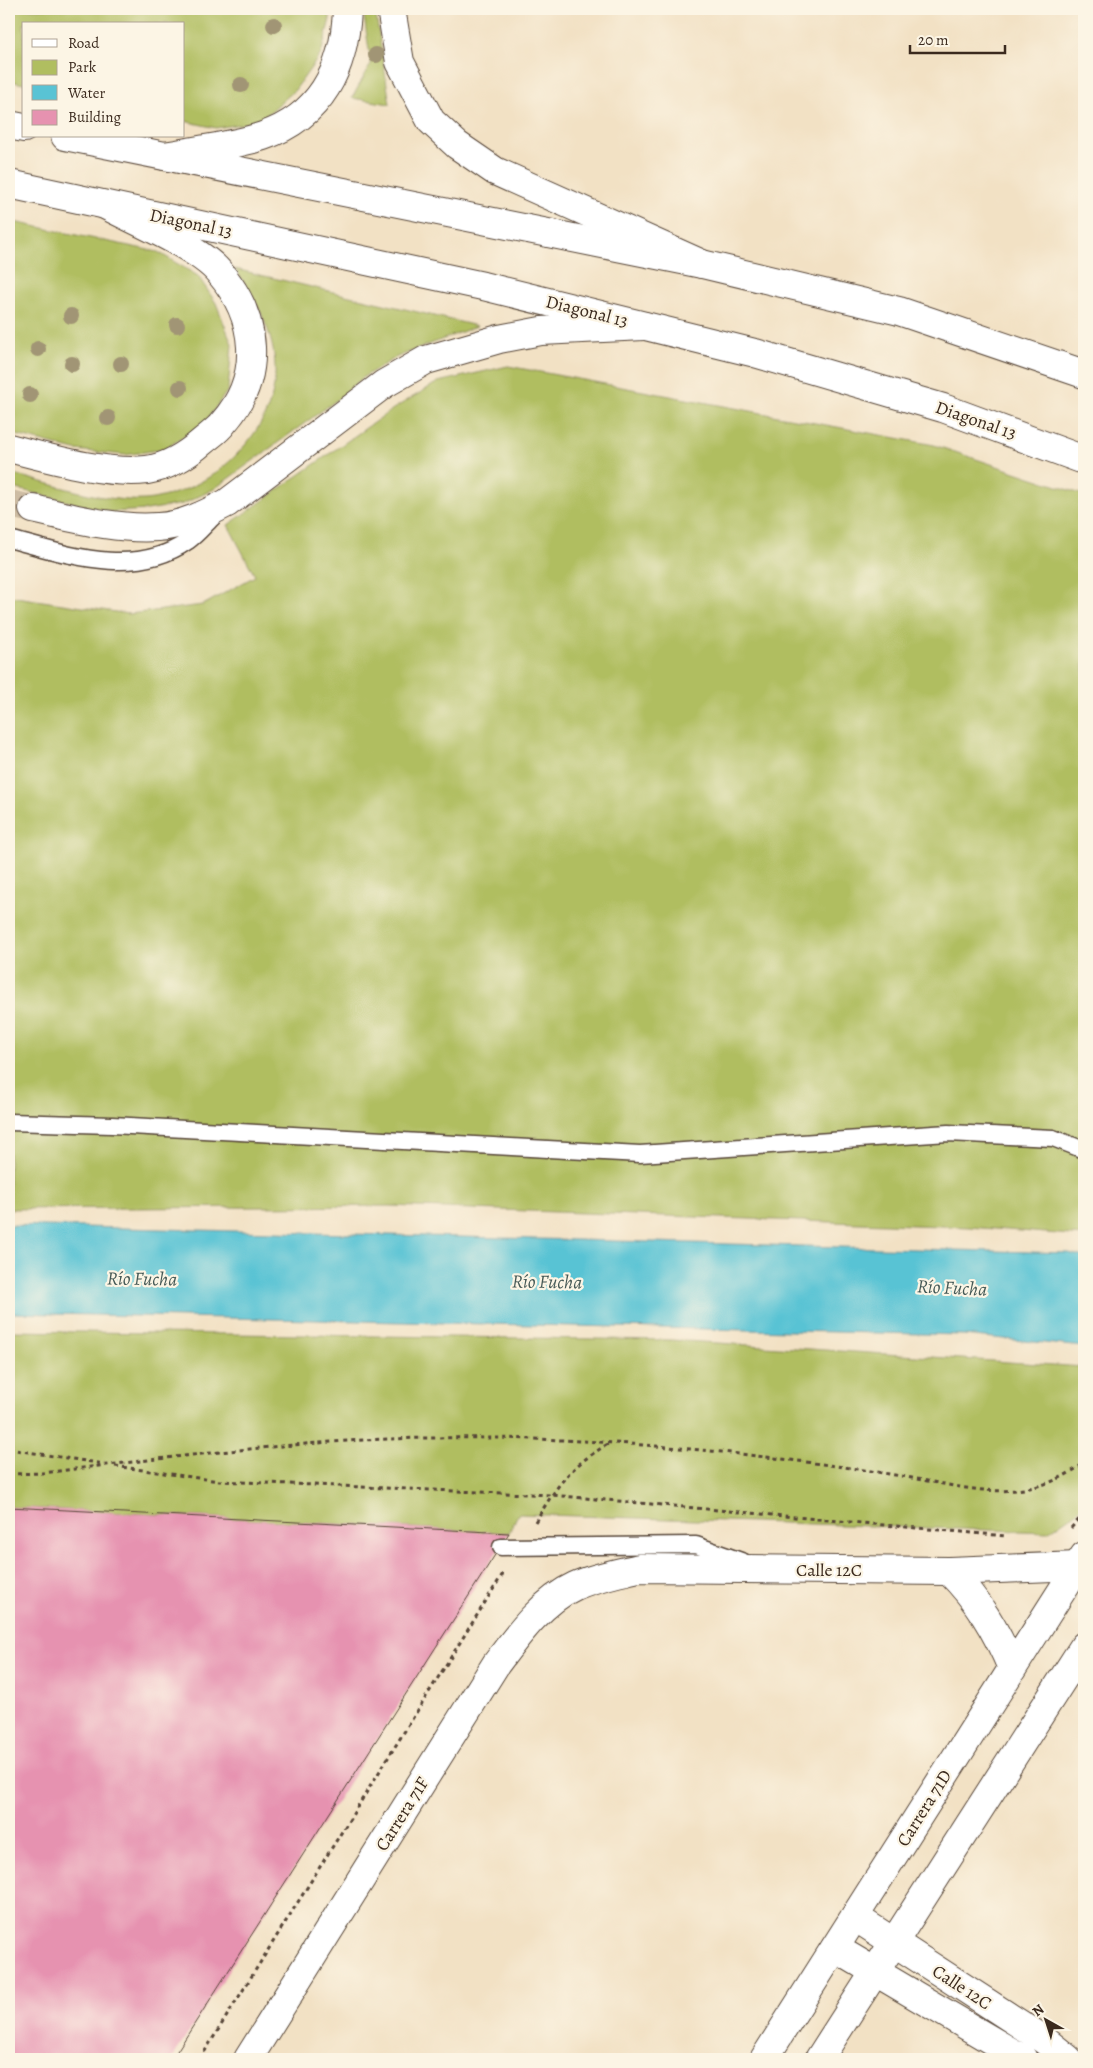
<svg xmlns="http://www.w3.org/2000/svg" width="1093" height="2068" font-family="Alegreya,serif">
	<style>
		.green { fill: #b0be60; stroke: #76743f }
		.water { fill: #59c3d4; stroke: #4a7679 }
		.building { fill: #e692b0 }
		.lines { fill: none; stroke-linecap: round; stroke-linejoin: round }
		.trunk-tunnel { stroke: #cdbca3; stroke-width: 28; stroke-dasharray: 28 14; stroke-linecap: butt }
		.service-casing { stroke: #564537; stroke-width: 19 }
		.minor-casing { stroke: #564537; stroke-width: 30 }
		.tertiary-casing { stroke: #564537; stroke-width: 30 }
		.primary-casing { stroke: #564537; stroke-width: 30 }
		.trunk-casing { stroke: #564537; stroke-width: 30 }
		.path { stroke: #564537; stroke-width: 3; stroke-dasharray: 4 4; stroke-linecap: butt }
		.service { stroke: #fff; stroke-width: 16 }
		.minor { stroke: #fff; stroke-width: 28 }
		.tertiary { stroke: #fff; stroke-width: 28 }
		.primary { stroke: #fff; stroke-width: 28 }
		.trunk { stroke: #fff; stroke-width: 28 }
		.tree { fill: #a19574 }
		.labels { text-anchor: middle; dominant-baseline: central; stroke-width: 4.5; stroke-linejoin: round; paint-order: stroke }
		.street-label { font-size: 18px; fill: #3b2a1e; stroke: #fcf5e5 }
		.water-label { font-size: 19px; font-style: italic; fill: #445855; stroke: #fcf5e5 }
	</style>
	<rect width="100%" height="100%" fill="#fcf5e5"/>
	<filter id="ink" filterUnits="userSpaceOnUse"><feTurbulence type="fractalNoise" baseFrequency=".02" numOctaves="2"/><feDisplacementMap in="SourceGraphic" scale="10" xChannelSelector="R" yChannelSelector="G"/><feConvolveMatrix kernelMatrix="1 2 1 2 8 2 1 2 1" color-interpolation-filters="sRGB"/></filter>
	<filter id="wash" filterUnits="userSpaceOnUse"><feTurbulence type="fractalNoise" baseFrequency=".0096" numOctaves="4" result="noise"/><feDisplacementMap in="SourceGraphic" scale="20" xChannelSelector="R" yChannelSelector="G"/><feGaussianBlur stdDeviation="1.12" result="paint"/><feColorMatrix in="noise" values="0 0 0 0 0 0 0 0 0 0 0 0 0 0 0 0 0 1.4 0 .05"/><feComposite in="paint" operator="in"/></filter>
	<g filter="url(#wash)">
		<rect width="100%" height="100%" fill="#f2e1c4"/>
		<path class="green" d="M9 9H330V19L321 54 295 90 260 121 216 128 184 121V24H24V84L9 81Z
			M363 9H375L390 104 352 98 371 64Z
			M9 221 158 252 198 276 216 303 232 344 228 390 203 425 164 449 125 455 75 450 9 433Z
			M235 269 477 326 397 357 365 376 338 399 214 489 183 504 147 510 111 512 9 487V473C50 483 112 506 153 499 185 493 216 477 238 453 296 392 279 332 235 269Z
			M508 366 934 445 1084 495V1236L969 1227 389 1206 9 1209V596L129 614 203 605 255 576 228 525 393 409 438 382Z
			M9 1331 672 1340 1084 1367V1502L1077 1512 1048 1532 518 1514 509 1533 9 1507Z"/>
		<path class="water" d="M9 1225 1069 1253 1084 1257V1347L964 1335 9 1313Z"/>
		<g id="blocks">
			<path class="building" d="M9 1507 509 1533 172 2059H9Z"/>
		</g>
	</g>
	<g filter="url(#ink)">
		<use href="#blocks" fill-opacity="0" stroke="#564537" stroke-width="1"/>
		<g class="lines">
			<path class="trunk-tunnel" d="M9 504 33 509"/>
			<defs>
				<path id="service" d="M9 539C66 554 134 579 188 541 197 535 205 525 213 517
					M9 1122 112 1125 640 1154 948 1133 1053 1138 1084 1150
					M501 1547 696 1545 744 1562"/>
				<path id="minor" d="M855 1917 1043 2039 1068 2059
					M835 1948 1023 2059
					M248 2059 496 1664C517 1636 542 1601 575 1586 595 1577 618 1573 639 1568L949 1571 1078 1566 1084 1569"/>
				<path id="tertiary" d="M949 1571C978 1600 996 1630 1012 1668
					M764 2059 1084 1556
					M819 2059 1084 1646"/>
				<path id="primary" d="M9 125 24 128
					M65 136 702 264 899 311 1084 374
					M9 184 483 286 755 353 943 408 1084 460"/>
				<path id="trunk" d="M391 9 400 62 431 121 457 145 495 171 702 264
					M165 156C196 150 233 146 263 136 321 116 345 68 347 9
					M9 448C48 458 107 475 147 470 168 467 188 454 203 441 210 435 218 430 223 423 264 377 258 317 219 272 198 247 135 221 105 205
					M33 509C74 518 115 530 158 527 182 526 206 514 227 503L384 384 426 360 499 339 541 331 644 326"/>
			</defs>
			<use href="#service" class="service-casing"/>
			<use href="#minor" class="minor-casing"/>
			<use href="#tertiary" class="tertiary-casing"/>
			<use href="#primary" class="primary-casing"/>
			<use href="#trunk" class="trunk-casing"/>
			<path class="path" d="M9 1449 104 1464
				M115 1466 219 1481 551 1495 1006 1536
				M9 1474 42 1473C149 1460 256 1446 364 1440 513 1433 664 1443 813 1463 846 1467 879 1472 912 1478 975 1490 1028 1505 1084 1463
				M535 1522C559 1483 568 1468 608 1444
				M1071 1528 1084 1514
				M200 2059 504 1572"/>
			<use href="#service" class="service"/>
			<use href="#minor" class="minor"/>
			<use href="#tertiary" class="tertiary"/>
			<use href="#primary" class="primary"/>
			<use href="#trunk" class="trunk"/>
		</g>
		<g class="tree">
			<circle cx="274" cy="25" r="8"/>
			<circle cx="376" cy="55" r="8"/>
			<circle cx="241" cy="85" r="8"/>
			<circle cx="71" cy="316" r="8"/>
			<circle cx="177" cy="325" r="8"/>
			<circle cx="38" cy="349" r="8"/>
			<circle cx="72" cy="364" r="8"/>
			<circle cx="121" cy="364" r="8"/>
			<circle cx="180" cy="388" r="8"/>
			<circle cx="30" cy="395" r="8"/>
			<circle cx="108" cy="418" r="8"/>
		</g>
	</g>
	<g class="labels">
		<g class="street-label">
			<text transform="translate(191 223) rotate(12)">Diagonal 13</text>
			<text transform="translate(587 311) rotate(14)">Diagonal 13</text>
			<text transform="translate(976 420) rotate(19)">Diagonal 13</text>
			<text x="829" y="1570">Calle 12C</text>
			<text transform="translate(924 1808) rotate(-58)">Carrera 71D</text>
			<text transform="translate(402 1814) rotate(-58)">Carrera 71F</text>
			<text transform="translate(962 1987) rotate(33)">Calle 12C</text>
		</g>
		<g class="water-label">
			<text transform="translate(142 1279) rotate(1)">Río Fucha</text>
			<text transform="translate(547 1282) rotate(1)">Río Fucha</text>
			<text transform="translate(952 1288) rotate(3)">Río Fucha</text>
		</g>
	</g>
	<rect width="1093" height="2068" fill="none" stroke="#fcf5e5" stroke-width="30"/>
	<rect x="22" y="22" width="162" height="115" fill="#fcf5e5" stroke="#afa495"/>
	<rect x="32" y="39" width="25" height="8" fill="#ffffff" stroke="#afa495"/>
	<text x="68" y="48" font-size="15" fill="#3b2a1e">Road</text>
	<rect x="32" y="60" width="25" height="15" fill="#b0be60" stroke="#afa495"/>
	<text x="68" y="72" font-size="15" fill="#3b2a1e">Park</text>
	<rect x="32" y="85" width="25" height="15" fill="#59c3d4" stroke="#afa495"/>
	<text x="68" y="98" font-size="15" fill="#3b2a1e">Water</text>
	<rect x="32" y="110" width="25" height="15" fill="#e692b0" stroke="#afa495"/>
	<text x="68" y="122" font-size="15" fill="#3b2a1e">Building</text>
	<g transform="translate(1046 2020) rotate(321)" stroke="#fcf5e5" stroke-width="4" paint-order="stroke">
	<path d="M0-4L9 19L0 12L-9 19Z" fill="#3b2a1e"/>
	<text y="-8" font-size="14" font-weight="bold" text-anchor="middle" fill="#3b2a1e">N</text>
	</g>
	<path d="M910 45v8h95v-8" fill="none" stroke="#3b2a1e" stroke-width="2.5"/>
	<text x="918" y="45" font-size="15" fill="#3b2a1e" stroke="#fcf5e5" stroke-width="4" paint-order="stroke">20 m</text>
</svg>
